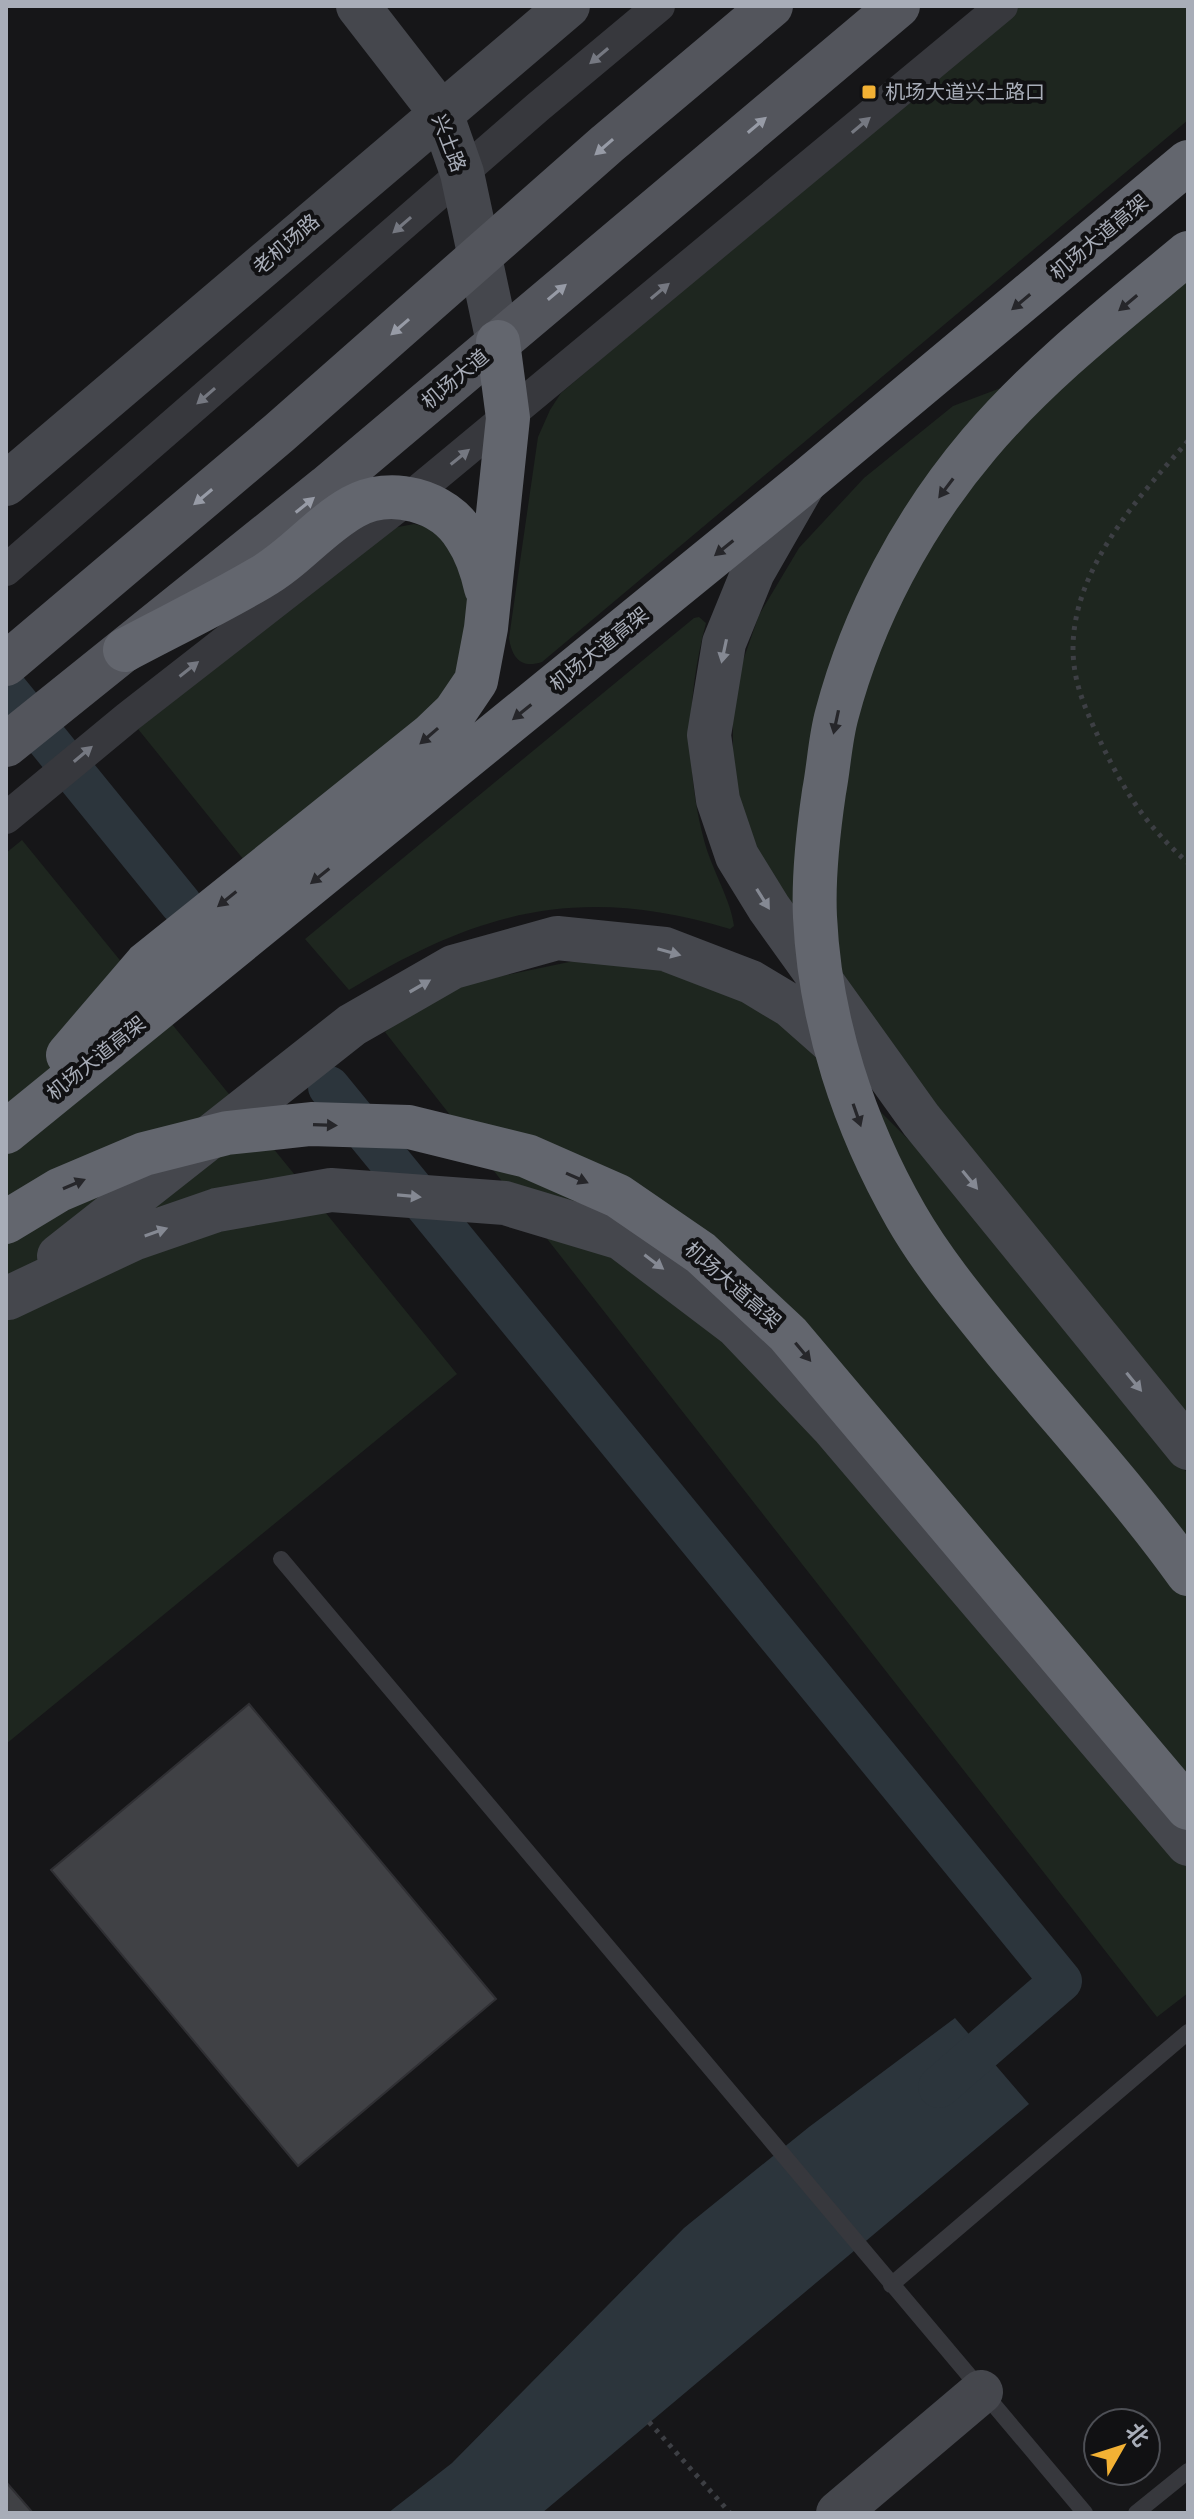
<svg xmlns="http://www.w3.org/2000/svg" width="1194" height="2519" font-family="'DM Sans','Noto Sans SC',sans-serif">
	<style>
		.green { fill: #1e261f }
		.water { fill: #2c353c }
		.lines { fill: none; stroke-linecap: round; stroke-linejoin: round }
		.canal { stroke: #2c353c; stroke-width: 42 }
		.building { fill: #404145; stroke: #303034; stroke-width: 2 }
		.path { stroke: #3d3f44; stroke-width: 5; stroke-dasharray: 4 6; stroke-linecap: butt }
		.lane { stroke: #37383d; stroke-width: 16 }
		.street { stroke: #37383d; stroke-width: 32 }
		.secondary { stroke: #45474d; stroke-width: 44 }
		.primary { stroke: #53555c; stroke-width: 44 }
		.highway { stroke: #63666e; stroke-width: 44 }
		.highway-bridge { stroke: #63666e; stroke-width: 44 }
		.oneway { fill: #757881 }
		.oneway2 { fill: #979ba6 }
		.oneway3 { fill: #26262a }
		.oneway4 { fill: #858993 }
		.poi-dot { fill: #f2b134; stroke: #111113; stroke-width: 3 }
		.labels { text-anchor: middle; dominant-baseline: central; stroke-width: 8; stroke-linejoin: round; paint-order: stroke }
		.poi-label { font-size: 20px; fill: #a8adb8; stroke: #111113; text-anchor: start }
		.street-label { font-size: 20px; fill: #a8adb8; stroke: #111113 }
	</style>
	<rect width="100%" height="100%" fill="#161618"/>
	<path class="green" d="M1017 6H1188V120L542 662C521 669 512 658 509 638L538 437 550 410 561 393Z
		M1188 276V1416L954 1141 750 847 733 775V689L759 615 799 548 864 478 953 406 1096 352Z
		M414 524 432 528 452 541 470 594 464 656 451 692 244 860 138 729 393 528Z
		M699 617 706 623C687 694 685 769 704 840 711 868 731 900 734 926L730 929C581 884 479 910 349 990L305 939 694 618Z
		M22 840 457 1374 6 1744V853Z
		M574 961 655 964 787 1019 919 1150 1188 1474V1993L1157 2017 385 1032 430 998 473 982Z"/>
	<path class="water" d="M955 2018 1029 2104 542 2513H388L452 2463 684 2228 809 2127Z"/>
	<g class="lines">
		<path class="canal" d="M6 689 181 904
			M329 1087 1061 1981 939 2087"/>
	</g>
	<path class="building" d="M249 1704 496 1999 298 2166 51 1870Z
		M6 2482 33 2513H6Z"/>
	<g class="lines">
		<path class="path" d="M1188 441C1133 503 1057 586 1076 677 1081 701 1092 723 1102 745 1127 796 1146 825 1188 863
			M649 2422 730 2513"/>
		<path class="lane" d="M281 1559 1085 2513
			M891 2285 1188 2032
			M1136 2513 1188 2471"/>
		<path class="street" d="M6 570 538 107 659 6
			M6 818 128 717 409 498 1002 6"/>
		<path class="secondary" d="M358 6 441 113 462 173 498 342
			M804 483 753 572 724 643 709 735 718 800 737 856 769 908 921 1120 1188 1448
			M6 484 568 6
			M59 1256 352 1025 453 967 557 938 665 949 751 982 791 1006 850 1058
			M8 1298 133 1239 217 1210 331 1190 505 1203 621 1238 737 1326 832 1426 1188 1844
			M838 2513 981 2392"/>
		<path class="primary" d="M6 664 279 433 607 144 771 6
			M6 745 327 487 898 6"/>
		<path class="highway" d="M125 650C170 626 216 604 260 578 294 559 319 526 353 507 390 486 444 500 466 537 476 552 482 570 486 588
			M68 1055 146 964 430 736 455 712 476 681 486 628 508 418 498 342
			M6 1132 806 481 1188 162"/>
		<path class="highway-bridge" d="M1188 253C1116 313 1039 373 979 444 913 522 863 616 837 714 830 739 829 766 824 792 818 833 813 876 815 917 820 1022 854 1125 906 1216 933 1263 969 1306 1004 1349 1064 1422 1133 1497 1188 1574
			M6 1222 59 1190 144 1154 227 1133 311 1124 409 1127 527 1156 618 1196 701 1253 788 1334 1188 1808"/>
	</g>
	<defs><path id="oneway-solid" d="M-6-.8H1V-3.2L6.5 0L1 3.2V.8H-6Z" transform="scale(2)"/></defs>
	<g class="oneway">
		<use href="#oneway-solid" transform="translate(599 56) rotate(140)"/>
		<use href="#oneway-solid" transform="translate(861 125) rotate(-40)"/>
		<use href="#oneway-solid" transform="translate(402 225) rotate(139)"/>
		<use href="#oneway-solid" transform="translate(660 291) rotate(-40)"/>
		<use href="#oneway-solid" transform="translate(206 396) rotate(139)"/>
		<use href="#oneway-solid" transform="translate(460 457) rotate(-39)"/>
		<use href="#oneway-solid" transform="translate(189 669) rotate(-38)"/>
		<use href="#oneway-solid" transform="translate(83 754) rotate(-40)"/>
	</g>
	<g class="oneway2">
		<use href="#oneway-solid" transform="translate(757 125) rotate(-40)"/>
		<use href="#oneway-solid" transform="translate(604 147) rotate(139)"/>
		<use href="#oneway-solid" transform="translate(557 292) rotate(-40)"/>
		<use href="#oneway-solid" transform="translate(400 327) rotate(139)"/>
		<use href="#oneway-solid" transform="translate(203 497) rotate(140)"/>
		<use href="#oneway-solid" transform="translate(305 505) rotate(-39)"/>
	</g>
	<g class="oneway3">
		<use href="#oneway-solid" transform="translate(1021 302) rotate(140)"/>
		<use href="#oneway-solid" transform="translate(1128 303) rotate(140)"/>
		<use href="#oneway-solid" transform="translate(946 488) rotate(127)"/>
		<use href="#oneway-solid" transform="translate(724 548) rotate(141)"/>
		<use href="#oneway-solid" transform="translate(522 712) rotate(141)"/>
		<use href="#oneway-solid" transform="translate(836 722) rotate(102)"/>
		<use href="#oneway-solid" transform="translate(429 736) rotate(139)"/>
		<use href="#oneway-solid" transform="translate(320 876) rotate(141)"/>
		<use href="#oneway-solid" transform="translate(227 899) rotate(141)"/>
		<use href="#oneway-solid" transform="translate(857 1115) rotate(71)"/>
		<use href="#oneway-solid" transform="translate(325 1125) rotate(2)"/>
		<use href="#oneway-solid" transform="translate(577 1178) rotate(24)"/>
		<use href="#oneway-solid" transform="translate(74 1184) rotate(-23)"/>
		<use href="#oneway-solid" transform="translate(803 1352) rotate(50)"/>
	</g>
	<g class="oneway4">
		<use href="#oneway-solid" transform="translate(724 651) rotate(102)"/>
		<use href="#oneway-solid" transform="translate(763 899) rotate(58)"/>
		<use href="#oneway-solid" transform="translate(669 952) rotate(16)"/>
		<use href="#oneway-solid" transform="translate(420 986) rotate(-30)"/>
		<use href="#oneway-solid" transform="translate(970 1180) rotate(51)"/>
		<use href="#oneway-solid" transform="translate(409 1196) rotate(5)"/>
		<use href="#oneway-solid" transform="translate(156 1232) rotate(-19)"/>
		<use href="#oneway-solid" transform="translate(654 1262) rotate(37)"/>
		<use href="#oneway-solid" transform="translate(1134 1382) rotate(51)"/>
	</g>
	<rect class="poi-dot" x="861" y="84" width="16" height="16" rx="4"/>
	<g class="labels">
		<g class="poi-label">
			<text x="885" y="92">机场大道兴土路口</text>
		</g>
		<g class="street-label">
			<text transform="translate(449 143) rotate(69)">兴土路</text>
			<text transform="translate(1099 237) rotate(-40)">机场大道高架</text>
			<text transform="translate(286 244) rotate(-41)">老机场路</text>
			<text transform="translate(455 379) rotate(-40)">机场大道</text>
			<text transform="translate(599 649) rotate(-39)">机场大道高架</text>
			<text transform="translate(96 1058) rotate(-39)">机场大道高架</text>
			<text transform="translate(733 1285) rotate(41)">机场大道高架</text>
		</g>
	</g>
	<rect width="1194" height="2519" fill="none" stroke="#a8adb8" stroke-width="16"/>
	<g transform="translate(1122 2447) rotate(51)"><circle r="38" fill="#111113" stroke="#4d4f55" stroke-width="2"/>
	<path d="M0-6L14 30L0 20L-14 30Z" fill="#f2b134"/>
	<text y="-12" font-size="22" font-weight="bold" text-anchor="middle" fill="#a8adb8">北</text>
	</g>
</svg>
